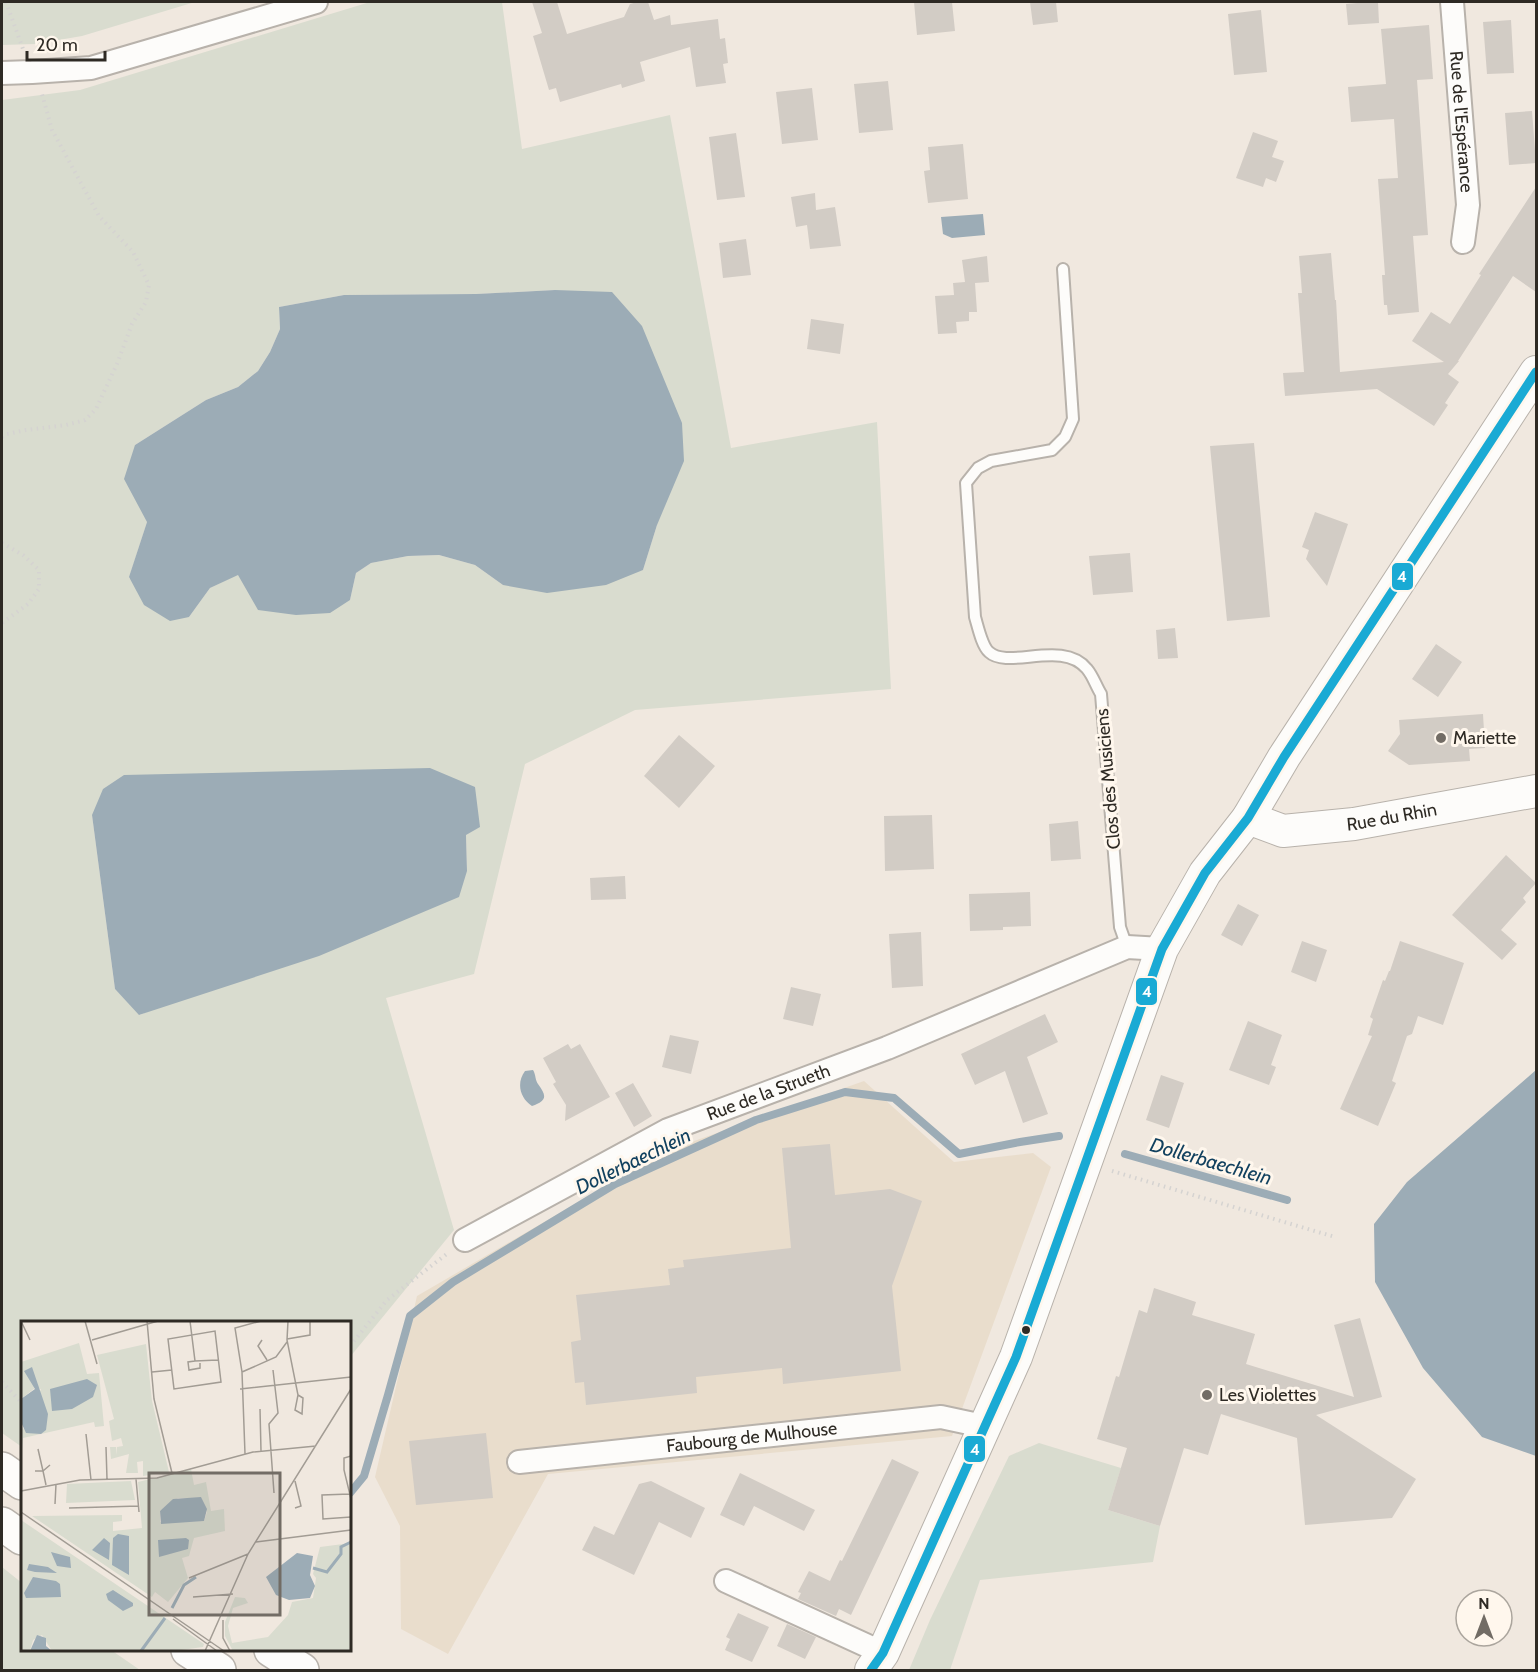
<svg xmlns="http://www.w3.org/2000/svg" width="1538" height="1672" font-family="Cabin,sans-serif">
	<style>
		.built { fill: #e9ddcc }
		.green { fill: #d9dccf; fill-rule: evenodd }
		.water { fill: #9cacb6 }
		.lines { fill: none; stroke-linecap: round; stroke-linejoin: round }
		.stream { stroke: #9cacb6; stroke-width: 8 }
		.building { fill: #d2ccc5 }
		.lane-casing { stroke: #b8b2ab; stroke-width: 14 }
		.street-casing { stroke: #b8b2ab; stroke-width: 26 }
		.secondary-casing { stroke: #b8b2ab; stroke-width: 34 }
		.highway-casing { stroke: #b8b2ab; stroke-width: 36 }
		.path { stroke: #d5d3d1; stroke-width: 4; stroke-dasharray: 1.5 4.5; stroke-linecap: butt }
		.lane { stroke: #fdfcfa; stroke-width: 10 }
		.street { stroke: #fdfcfa; stroke-width: 22 }
		.secondary { stroke: #fdfcfa; stroke-width: 32 }
		.highway { stroke: #fdfcfa; stroke-width: 33 }
		.bus-1-casing { stroke: #fff7ed; stroke-width: 14 }
		.bus-1 { stroke: #1aaad4; stroke-width: 9 }
		.poi-dot { fill: #726c65; stroke: #fff7ed; stroke-width: 2 }
		.bus-dot { fill: #2e2a24; stroke: #fff7ed; stroke-width: 2 }
		.labels { text-anchor: middle; dominant-baseline: central; stroke-width: 6; stroke-linejoin: round; paint-order: stroke }
		.street-label { font-size: 18px; fill: #2e2a24; stroke: #fff7ed }
		.poi-label { font-size: 18px; fill: #2e2a24; stroke: #fff7ed; text-anchor: start }
		.water-label { font-size: 20px; font-style: italic; fill: #12415f; stroke: #fff7ed }
		.inset-river { fill: none; stroke: #9cacb6; stroke-width: 3 }
		.inset-road { fill: none; stroke: #a29c94; stroke-width: 1.5 }
		.view { fill: #726c65; fill-opacity: 0.15; stroke: #726c65; stroke-width: 3 }
		.inset-edge { fill: none; stroke: #2e2a24; stroke-width: 3 }
		.line-badge { stroke: #fff7ed; stroke-width: 2 }
		.badge-label { font-size: 16px; text-anchor: middle; font-weight: bold; fill: #fff }
	</style>
	<rect width="100%" height="100%" fill="#f0e8df"/>
	<path class="built" d="M864 1081 954 1162 1033 1153 1051 1167 952 1436 548 1474 448 1654 401 1629 400 1526 375 1477 417 1296 666 1151Z"/>
	<path class="green" d="M2 2H195L82 36 35 44 2 45Z
		M370 2H502L522 149 670 115 731 448 877 422 891 689 635 710 525 764 474 974 386 998 454 1230 350 1357V1322H22V1447L2 1433V100L80 90ZM555 290 657 525 643 570 503 585 475 565 439 555 408 556 371 563 356 573 350 600 238 574 210 588 189 617 129 578 147 522 135 445 206 400 238 387 258 371 270 352 280 329 279 307 344 295 476 294ZM92 815 466 835 467 871 140 1015 115 989Z
		M1039 1443 1121 1468 1108 1510 1160 1526 1153 1562 980 1580 950 1670H909L930 1620 1009 1456Z
		M2 1567 22 1583V1650H111L140 1670H2Z"/>
	<path class="water" d="M983 214 985 235 952 238 943 234 941 217Z
		M555 290 612 292 642 326 682 423 684 461 657 525 643 570 606 585 547 593 503 585 475 565 439 555 408 556 371 563 356 573 350 600 330 613 296 615 258 610 238 575 210 588 189 617 170 621 144 605 129 577 147 522 124 479 135 445 206 400 238 387 258 371 270 352 280 329 279 307 344 295 476 294Z
		M430 768 475 787 480 827 466 835 467 871 459 897 319 956 139 1015 115 989 92 815 103 789 124 775Z
		M533 1070C536 1075 535 1080 538 1084 547 1096 547 1101 532 1106 520 1098 516 1083 525 1071Z
		M1536 1070V1456L1482 1437 1423 1368 1375 1282 1374 1224 1407 1182Z"/>
	<g class="lines">
		<path class="stream" d="M1125 1154 1287 1200
			M350 1493 364 1476 388 1395 410 1316 453 1282 615 1184 756 1120 845 1092 894 1098 959 1154 1020 1142 1059 1136"/>
	</g>
	<path class="building" d="M532 2H557L567 34 624 17 630 4 637 2H648L654 20 670 15 671 25 718 19 720 39 725 38 728 63 723 64 726 83 696 87 690 47 640 62 645 81 622 88 621 84 560 102 556 88 549 90 533 36 542 33Z
		M914 2H952L955 31 917 35Z
		M1030 2H1056L1058 22 1033 25Z
		M1357 2H1378L1379 23 1348 25 1346 4 1357 3Z
		M1261 10 1267 72 1234 75 1228 14Z
		M1511 20 1514 73 1487 74 1483 22Z
		M1429 25 1433 79 1417 80 1428 235 1413 236 1419 312 1388 315 1387 305H1384L1382 275H1385L1378 179 1398 178 1394 119 1351 122 1348 87 1386 84 1381 29Z
		M888 81 893 130 859 133 854 84Z
		M812 88 818 140 782 144 776 92Z
		M1532 111 1536 163 1509 165 1505 113Z
		M1253 132 1278 141 1272 157 1284 161 1276 182 1266 178 1263 187 1236 178Z
		M736 133 745 197 717 200 709 137Z
		M963 144 968 199 928 203 924 171 930 170 928 147Z
		M1536 187V292L1513 276 1458 361H1459L1448 374 1459 382 1445 403 1448 405 1434 426 1377 389 1285 396 1283 373 1304 372 1298 293H1302L1299 256 1331 253 1335 300H1336L1340 372 1444 362 1412 341 1431 312 1450 324 1481 275 1479 274Z
		M815 193 816 210 835 207 841 246 810 249 807 225 796 227 791 197Z
		M746 239 751 275 723 278 719 243Z
		M987 256 989 282 975 283 977 312H969V321L956 322 957 333 938 334 935 296 954 295 953 283 965 282 962 260Z
		M811 319 844 324 840 354 807 349Z
		M1254 443 1270 617 1227 621 1210 446Z
		M1315 512 1348 524 1327 586 1306 559 1309 550 1302 547Z
		M1130 553 1133 592 1093 595 1089 556Z
		M1175 628 1178 658 1158 659 1156 630Z
		M1436 644 1462 662 1438 697 1412 679Z
		M1483 714 1485 748 1469 749 1470 761 1409 765 1388 751 1400 734 1399 720Z
		M679 735 715 766 679 808 644 776Z
		M932 815 934 869 885 871 884 816Z
		M1078 821 1081 859 1051 861 1049 824Z
		M1506 855 1536 883 1523 898 1526 902 1501 930 1517 944 1502 960 1452 915Z
		M625 876 626 899 591 900 590 878Z
		M1030 892 1031 926 1003 927V930L970 931 969 894Z
		M1238 904 1259 915 1242 946 1221 935Z
		M921 932 923 986 892 988 889 934Z
		M1302 941 1327 950 1316 982 1291 972Z
		M1400 941 1464 963 1443 1025 1418 1016 1412 1034 1407 1036 1392 1081 1396 1083 1378 1126 1340 1109 1372 1036 1368 1035 1373 1019 1370 1017 1383 980 1385 981 1389 971H1390Z
		M791 987 821 994 813 1026 783 1019Z
		M1045 1014 1058 1042 1027 1057 1048 1114 1023 1123 1005 1071 975 1085 961 1054Z
		M1248 1021 1282 1035 1271 1065 1276 1067 1269 1085 1229 1070Z
		M670 1035 699 1041 691 1074 662 1067Z
		M568 1044 571 1049 580 1044 610 1097 565 1121 566 1105 553 1084 556 1082 543 1058Z
		M1161 1075 1184 1083 1169 1128 1146 1120Z
		M633 1083 652 1116 634 1127 615 1093Z
		M830 1144 835 1195 890 1189 922 1201 892 1286 901 1371 783 1384 782 1368 696 1377 697 1393 586 1405 584 1382 575 1383 571 1342 581 1340 576 1295 670 1285 668 1269 684 1267 683 1260 791 1248 782 1148Z
		M1154 1288 1196 1302 1192 1315 1255 1334 1246 1364 1354 1397 1334 1325 1360 1318 1382 1397 1316 1415 1416 1479 1392 1518 1305 1525 1297 1438 1221 1414 1208 1455 1184 1448 1160 1526 1108 1510 1127 1448 1097 1439 1116 1376 1119 1377 1139 1310 1147 1313Z
		M486 1433 493 1498 416 1505 409 1441Z
		M892 1459 919 1472 851 1615 839 1609 836 1616 798 1599 801 1593 798 1592 809 1571 830 1581 840 1560 842 1561Z
		M740 1473 815 1510 804 1531 754 1506 744 1526 720 1515Z
		M651 1481 705 1508 691 1538 659 1522 634 1575 582 1550 594 1526 614 1535 639 1484Z
		M738 1613 769 1627 752 1662 725 1650 730 1639 726 1637Z
		M787 1624 816 1637 805 1659 777 1646Z"/>
	<g class="lines">
		<defs>
			<path id="lane" d="M1063 269 1073 419 1065 437 1052 450 991 461 978 468 966 483 975 617C978 627 982 646 989 652 1008 670 1063 639 1087 669 1093 676 1096 686 1101 694L1120 927 1127 947"/>
			<g id="street">
				<path id="s1" d="M1452 2 1468 205 1463 242"/>
				<path d="M2 73 32 72 91 68 316 2"/>
				<path id="s2" d="M465 1240 668 1130 887 1048 1127 947 1162 949"/>
				<path id="s3" d="M519 1462 941 1417 983 1426"/>
				<path d="M726 1581 883 1653"/>
			</g>
			<g id="secondary">
				<path id="s4" d="M1248 818 1283 831 1354 824 1536 791"/>
				<path d="M871 1670 883 1653 1016 1357 1162 949 1205 873 1248 818 1284 757 1536 372"/>
			</g>
			<path id="highway" d="M2 1469 22 1483
				M2 1524 22 1538
				M188 1650 219 1670
				M271 1650 302 1670"/>
		</defs>
		<use href="#lane" class="lane-casing"/>
		<use href="#street" class="street-casing"/>
		<use href="#secondary" class="secondary-casing"/>
		<use href="#highway" class="highway-casing"/>
		<path class="path" d="M6 2 23 49
			M2 437 7 434 26 430 66 425 85 420 96 409 117 364 132 324 146 302 149 285 133 252 99 216 52 130 42 94
			M2 543 23 555 39 570V589L28 604 2 623
			M1112 1171 1335 1237
			M350 1346 387 1300 448 1253
			M2 1382 22 1403"/>
		<use href="#lane" class="lane"/>
		<use href="#street" class="street"/>
		<use href="#secondary" class="secondary"/>
		<use href="#highway" class="highway"/>
		<defs>
			<path id="bus-1" d="M871 1670 883 1653 1016 1357 1162 949 1205 873 1248 818 1284 757 1536 372"/>
		</defs>
		<use href="#bus-1" class="bus-1-casing"/>
		<use href="#bus-1" class="bus-1"/>
	</g>
	<g class="poi-dot">
		<circle cx="1441" cy="738" r="6"/>
		<circle cx="1207" cy="1395" r="6"/>
	</g>
	<circle class="bus-dot" cx="1026" cy="1330" r="5"/>
	<g class="labels">
		<g class="street-label">
			<text stroke="none"><textPath href="#s1" startOffset="120">Rue de l'Espérance</textPath></text>
			<text transform="translate(1108 779) rotate(-95)">Clos des Musiciens</text>
			<text stroke="none"><textPath href="#s4" startOffset="147">Rue du Rhin</textPath></text>
			<text stroke="none"><textPath href="#s2" startOffset="338">Rue de la Strueth</textPath></text>
			<text stroke="none"><textPath href="#s3" startOffset="234">Faubourg de Mulhouse</textPath></text>
		</g>
		<g class="poi-label">
			<text x="1453" y="738">Mariette</text>
			<text x="1219" y="1395">Les Violettes</text>
		</g>
		<g class="water-label">
			<text transform="translate(633 1161) rotate(-26)">Dollerbaechlein</text>
			<text transform="translate(1211 1161) rotate(16)">Dollerbaechlein</text>
		</g>
	</g>
	<g transform="translate(21 1321)">
		<rect width="330" height="330" fill="#f0e8df"/>
		<path d="M58 22 66 53 78 52 83 105 74 106 73 101 2 117 0 139V101L2 109 20 68 10 66 14 67 0 78V41ZM125 23 131 80 148 151 122 155V140L116 141 117 152H105L108 133 90 138 89 126H95L96 134V126L102 125 100 117 91 120 88 100 93 98 76 34ZM170 148 173 164 185 161 190 190 203 188 204 210 173 217 168 235 161 237 167 257 147 281 134 271 131 276 11 195 101 194V200L92 201V210L121 207 117 161ZM157 177H180L186 191 183 200 139 201V190ZM110 160 114 179 45 182 46 163ZM0 199 183 323 182 326 153 330H31L21 314 12 319 9 330H0ZM330 222V330H212L204 315V301L214 276 224 277 227 282 212 287 207 305 211 322 247 316 267 294 271 281 292 277 295 257 292 253 299 226Z" fill="#d9dccf" fill-rule="evenodd"/>
		<path d="M11 46 27 93 25 109 20 113 5 112 0 101V78L14 68 3 50ZM66 58 76 64 72 76 51 88 31 90 29 68ZM180 176 186 188 183 200 140 203 139 190 152 178ZM97 213 108 215V254L91 244 92 217ZM83 217 89 222 88 239 71 229ZM165 217 168 219 167 228 138 236 137 219ZM30 231 49 236 50 247 36 245ZM276 232 292 235 289 254 294 265 289 277 268 279 255 274 245 256ZM8 243 27 246 36 252 14 251 6 249ZM12 256 35 260 39 263 40 276 5 277 3 272ZM92 269 112 282V285L102 290 87 279 85 273ZM16 314 25 317V325L31 330H9Z" fill="#9cacb6"/>
		<path class="inset-river" d="M292 247 306 251 320 233V226L330 221M151 287 163 264 175 256M120 330 144 297"/>
		<path class="inset-road" d="M0 0 9 19M64 0 76 43M126 0 133 78 151 152M169 0 174 40 197 39M267 0 266 19 277 74 274 89 281 93 282 77 277 74M194 10 200 61 153 68 147 18ZM266 18 289 14V0M71 19 137 0M241 19 237 25 246 39M174 40 167 41 168 49 179 47V42M252 49 257 92 248 103 253 172M131 51 151 49M221 51 255 36 266 21M219 68 330 56M239 88 240 130M65 113 70 159M85 126 86 158M224 133 221 51 214 7 240 0M330 135 323 137V149L330 178M14 150H22L17 128M115 158 118 191M25 164 22 150 29 144M0 170 59 159 136 157 232 131 295 125M329 173 301 174 302 198 330 196M34 183 35 163M48 187 118 185M274 187 280 185 274 160M0 191 203 330M235 221 330 209M168 257 227 233M172 276 212 273M152 298 196 330M202 299V317L209 330M184 330 227 233 330 68"/>
		<path class="view" d="M128 152H259V294H128Z"/>
		<rect width="330" height="330" class="inset-edge"/>
	</g>
	<g class="line-badge">
		<rect x="1391" y="562" width="23" height="29" rx="6" fill="#1aaad4"/>
		<rect x="1135" y="977" width="23" height="29" rx="6" fill="#1aaad4"/>
		<rect x="963" y="1435" width="23" height="28" rx="6" fill="#1aaad4"/>
	</g>
	<g class="badge-label">
		<text x="1402" y="582">4</text>
		<text x="1147" y="997">4</text>
		<text x="975" y="1455">4</text>
	</g>
	<rect width="1538" height="1672" fill="none" stroke="#2e2a24" stroke-width="6"/>
	<g transform="translate(1484 1618)"><circle r="28" fill="#fff7ed" stroke="#aba59d" stroke-width="1.5"/>
	<path d="M0-4.5L10 22L0 15L-10 22Z" fill="#726c65"/>
	<text y="-9" font-size="16" font-weight="bold" text-anchor="middle" fill="#2e2a24">N</text>
	</g>
	<path d="M27 51v9h78v-9" fill="none" stroke="#2e2a24" stroke-width="3"/>
	<text x="36" y="51" font-size="18" fill="#2e2a24" stroke="#fff7ed" stroke-width="4.5" paint-order="stroke">20 m</text>
</svg>
